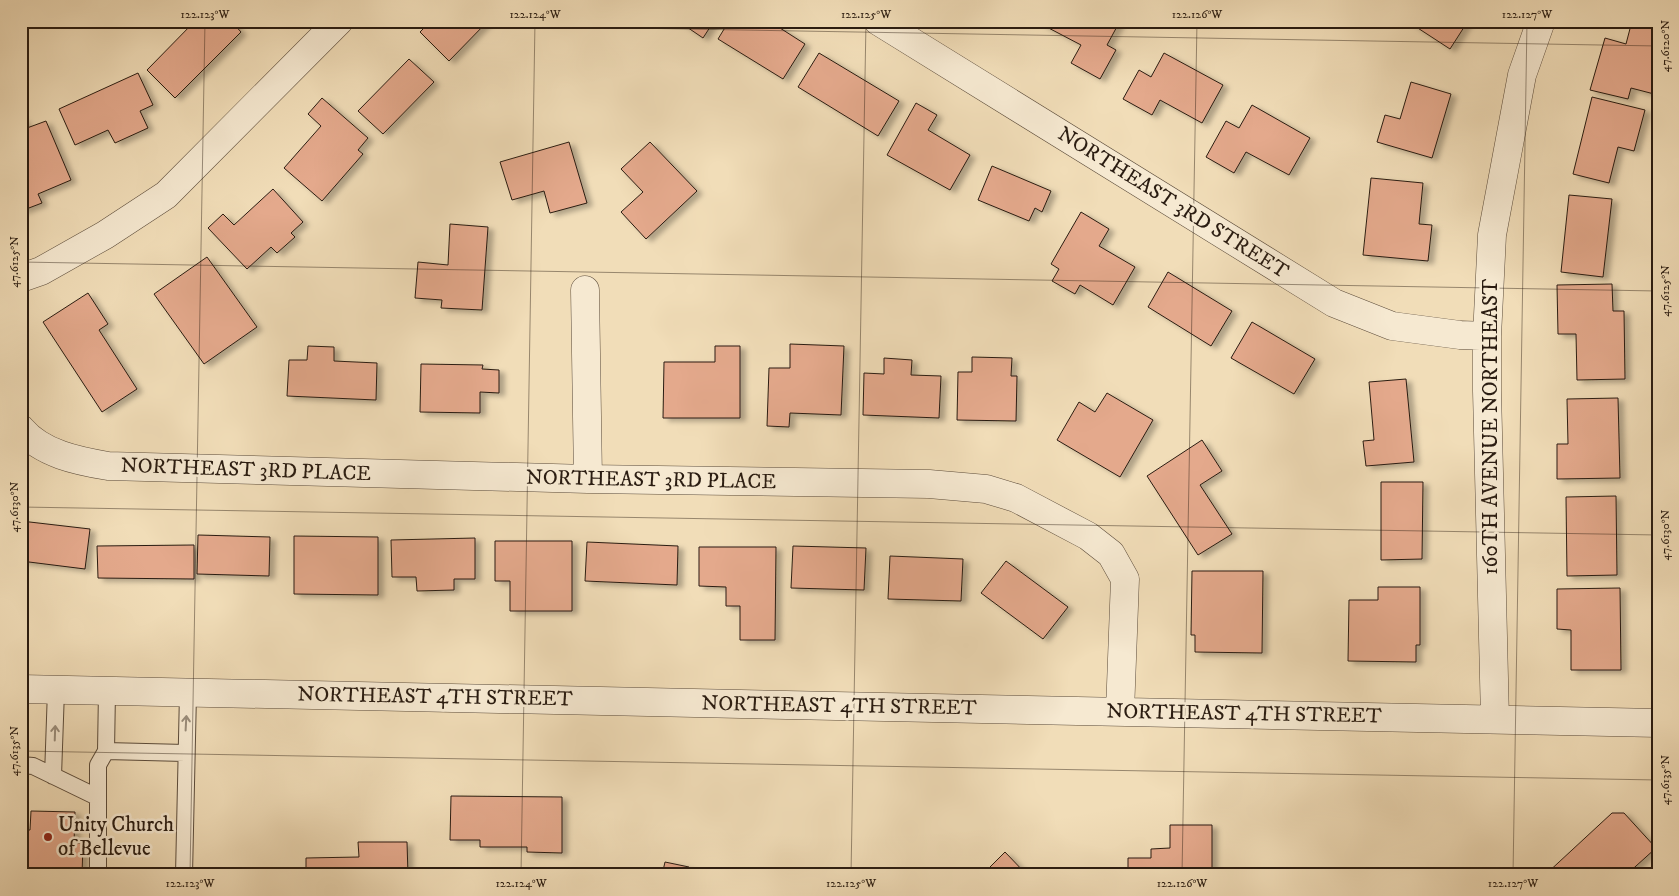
<svg xmlns="http://www.w3.org/2000/svg" width="1679" height="896" font-family="'IM FELL DW Pica',serif">
	<style>
		.building { fill: #e4a98c; stroke: #2a1c11; filter: url(#shadow) }
		.lines { fill: none; stroke-linecap: round; stroke-linejoin: round }
		.lane-casing { stroke: #5c4c3b; stroke-width: 18 }
		.street-casing { stroke: #5c4c3b; stroke-width: 29 }
		.lane { stroke: #f6e9d1; stroke-width: 16 }
		.street { stroke: #f6e9d1; stroke-width: 28 }
		.oneway { stroke: #9a8d7b }
		.ticks { fill: none; stroke: #2a1c11; stroke-width: 1; stroke-opacity: 0.45 }
		.poi-dot { fill: #8f2418; stroke: #f6e9d1; stroke-width: 2 }
		.labels { text-anchor: middle; dominant-baseline: central; stroke-width: 5; stroke-linejoin: round; paint-order: stroke }
		.street-label { font-size: 21px; fill: #2a1c11; stroke: #f6e9d1 }
		.poi-label { font-size: 21px; fill: #2a1c11; stroke: #f6e9d1; text-anchor: start }
		.neatline { fill: none; stroke: #2a1c11; stroke-width: 2 }
		.ticks-label { font-size: 12px; text-anchor: middle; fill: #2a1c11 }
	</style>
	<defs>
		<filter id="shadow"><feDropShadow dx="5.5" dy="3" stdDeviation="2.5" flood-color="#0004"/></filter>
	</defs>
	<rect width="100%" height="100%" fill="#f1ddb8"/>
	<filter id="stains"><feTurbulence type="fractalNoise" baseFrequency=".004" numOctaves="4"/><feColorMatrix values="0 0 0 0 .2 0 0 0 0 .09 0 0 0 0 .02 0 0 0 .5 -.17"/></filter>
	<radialGradient id="worn" r=".72"><stop offset=".6" stop-color="#630" stop-opacity="0"/><stop offset="1" stop-color="#630" stop-opacity=".3"/></radialGradient>
	<path class="building" d="M195 21H231L241 32 175 98 147 70Z
		M431 21H488L449 61 420 32Z
		M678 21H714L703 38Z
		M729 21H769L805 44 783 79 718 39Z
		M1042 21H1120L1107 45 1116 50 1100 79 1071 63 1081 45 1041 24Z
		M1407 21H1468L1450 49Z
		M1632 21H1658V95L1631 88 1628 99 1590 90 1605 38 1626 44Z
		M819 53 899 101 878 136 798 87Z
		M1164 53 1223 85 1202 123 1160 100 1152 115 1123 99 1139 70 1151 77Z
		M409 59 434 82 383 134 358 111Z
		M138 73 153 105 140 111 148 128 115 143 108 130 75 145 59 109Z
		M1411 82 1451 94 1432 158 1377 142 1385 115 1400 119Z
		M1592 97 1645 110 1634 151 1618 147 1609 183 1573 174Z
		M322 98 368 138 358 150 363 154 322 201 284 168 321 126 308 114Z
		M916 103 937 115 928 130 970 155 950 190 887 155Z
		M1252 105 1310 138 1289 175 1246 152 1234 173 1206 157 1226 121 1239 128Z
		M23 118 27 128 46 121 71 180 38 194 42 203 21 211V119Z
		M569 142 587 203 550 213 544 191 512 200 500 162Z
		M650 142 697 191 646 239 621 212 643 192 621 169Z
		M992 166 1051 191 1042 212 1035 208 1029 221 978 200Z
		M1371 178 1423 183 1419 224 1432 225 1428 261 1363 255Z
		M273 189 303 222 291 233 295 237 277 253 271 247 247 269 208 228 223 214 234 225Z
		M1569 195 1612 199 1603 277 1561 272Z
		M1081 212 1109 229 1099 246 1135 267 1113 305 1080 285 1075 294 1052 281 1059 269 1051 264Z
		M450 224 488 227 482 310 441 308 442 300 415 298 418 262 448 265Z
		M207 257 257 327 204 364 154 294Z
		M1168 272 1232 311 1211 346 1148 307Z
		M1612 284 1613 311H1624L1625 379 1577 380 1576 334H1558L1557 285Z
		M88 293 108 324 99 330 137 389 102 412 43 322Z
		M1252 322 1315 359 1294 394 1231 358Z
		M790 344 844 346 841 415 790 413 789 427 767 426 769 368H790Z
		M308 346 334 347V361L377 363 376 400 287 396 289 360H307Z
		M715 346H740V418H663L664 362H715Z
		M972 357 1012 358 1011 376H1017L1016 421 957 420 958 372H972Z
		M884 358 912 360 911 375 941 376 939 418 863 415 864 373 884 374Z
		M421 364 483 365 482 369 499 370V393L480 392V413L420 412Z
		M1406 379 1414 462 1366 466 1363 441 1374 440 1369 382Z
		M1107 393 1153 420 1120 477 1057 440 1079 402 1095 412Z
		M1618 398 1620 478 1557 479V444H1568L1567 399Z
		M1202 440 1222 471 1200 485 1232 534 1198 555 1147 476Z
		M1381 482H1423L1422 559 1381 560Z
		M1616 496 1617 575 1567 576 1566 497Z
		M21 521 90 529 85 569 21 561Z
		M198 535 270 537 269 576 197 574Z
		M294 536 378 537V595L294 594Z
		M475 538V579H454V590L417 591 416 577H392L391 540Z
		M495 541H572V611H510V581H495Z
		M587 542 678 546 677 585 585 581Z
		M194 545V579L98 578 97 546Z
		M793 546 866 548 864 590 791 588Z
		M699 547H776L775 640H740V606H726V587L699 586Z
		M890 556 963 559 961 601 888 599Z
		M1006 561 1068 607 1043 639 981 593Z
		M1192 571H1263L1262 653 1195 652V635H1191Z
		M1378 587H1420V645H1416V662L1348 661 1349 600H1378Z
		M1620 588 1621 670H1571V630L1557 629V589Z
		M451 796 562 797V853L527 852V847H480V840H450Z
		M31 811 75 812 74 843H83L82 875H21V830H30Z
		M1612 813H1624L1656 848 1626 875H1545Z
		M1170 825H1212V875H1128V858H1151V849L1170 848Z
		M358 842H407L408 875H306V858L359 857Z
		M1005 852 1027 875H982Z
		M665 862 689 867 688 875H662Z"/>
	<g class="lines">
		<defs>
			<path id="lane" d="M106 751 185 753
				M21 765 33 766 97 797
				M53 776 56 690
				M98 875V765L106 751 107 691
				M184 875 188 693"/>
			<path id="street" d="M878 21 1334 303 1392 326 1460 335 1487 336
				M21 278 41 271 105 235 166 195 339 21
				M585 290 588 479
				M21 429C42 454 78 461 108 466L588 479 929 484 986 489 1016 498 1088 536 1111 554 1125 579 1120 712
				M21 689 1658 723
				M1495 719 1487 391V336L1492 235 1522 75 1541 21"/>
		</defs>
		<use href="#lane" class="lane-casing"/>
		<use href="#street" class="street-casing"/>
		<use href="#lane" class="lane"/>
		<use href="#street" class="street"/>
	</g>
	<defs><path id="oneway-shaft" d="M-6 0H5M1.5-3L5.5 0L1.5 3" fill="none" stroke-width="1.6" stroke-linecap="round" stroke-linejoin="round" transform="scale(1.25)"/></defs>
	<g class="oneway">
		<use href="#oneway-shaft" transform="translate(186 723) rotate(-87)"/>
		<use href="#oneway-shaft" transform="translate(55 733) rotate(-88)"/>
	</g>
	<path class="ticks" d="M227 21 1658 46M21 262 1658 291M21 507 1658 535M21 751 1658 780M190 875 205 21M521 875 535 21M851 875 866 21M1182 875 1197 21M1513 875 1527 21"/>
	<circle class="poi-dot" cx="48" cy="837" r="5"/>
	<g class="labels">
		<g class="street-label">
			<text transform="translate(1173 203) rotate(32)">NORTHEAST 3RD STREET</text>
			<text transform="translate(1491 427) rotate(-90)">160TH AVENUE NORTHEAST</text>
			<text transform="translate(246 470) rotate(2)">NORTHEAST 3RD PLACE</text>
			<text transform="translate(651 480) rotate(1)">NORTHEAST 3RD PLACE</text>
			<text transform="translate(435 697) rotate(1)">NORTHEAST 4TH STREET</text>
			<text transform="translate(839 706) rotate(1)">NORTHEAST 4TH STREET</text>
			<text transform="translate(1244 714) rotate(1)">NORTHEAST 4TH STREET</text>
		</g>
		<g class="poi-label">
			<text x="58" y="825">Unity Church<tspan x="58" dy="24">of Bellevue</tspan></text>
		</g>
	</g>
	<rect width="1679" height="896" fill="none" stroke="#f1ddb8" stroke-width="55"/>
	<rect x="28" y="28" width="1624" height="840" class="neatline"/>
	<g class="ticks-label">
		<text x="205" y="18">122.123°W</text>
		<text x="535" y="18">122.124°W</text>
		<text x="866" y="18">122.125°W</text>
		<text x="1197" y="18">122.126°W</text>
		<text x="1527" y="18">122.127°W</text>
		<text transform="translate(1665 46) rotate(-90)" y="4">47.6120°N</text>
		<text transform="translate(14 262) rotate(-90)" y="4">47.6125°N</text>
		<text transform="translate(1665 291) rotate(-90)" y="4">47.6125°N</text>
		<text transform="translate(14 507) rotate(-90)" y="4">47.6130°N</text>
		<text transform="translate(1665 535) rotate(-90)" y="4">47.6130°N</text>
		<text transform="translate(14 751) rotate(-90)" y="4">47.6135°N</text>
		<text transform="translate(1665 780) rotate(-90)" y="4">47.6135°N</text>
		<text x="190" y="887">122.123°W</text>
		<text x="521" y="887">122.124°W</text>
		<text x="851" y="887">122.125°W</text>
		<text x="1182" y="887">122.126°W</text>
		<text x="1513" y="887">122.127°W</text>
	</g>
	<rect width="100%" height="100%" filter="url(#stains)"/>
	<rect width="100%" height="100%" fill="url(#worn)"/>
</svg>
